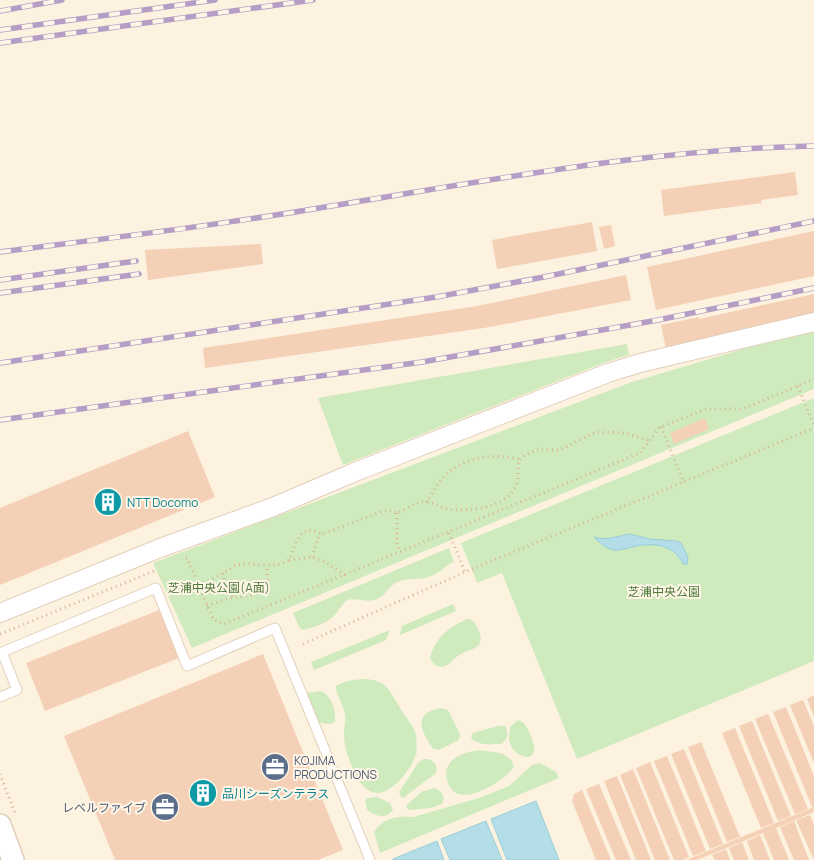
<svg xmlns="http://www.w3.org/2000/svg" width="814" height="860" font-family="Manrope,'Noto Sans JP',sans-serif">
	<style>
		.green { fill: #cfebbe }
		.water { fill: #b3dee7; stroke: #99ceda }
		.building { fill: #f4d0b6 }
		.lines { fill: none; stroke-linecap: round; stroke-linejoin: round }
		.service-casing { stroke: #e2cebb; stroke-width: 11 }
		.minor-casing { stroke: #e2cebb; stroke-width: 20 }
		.tertiary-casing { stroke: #e2cebb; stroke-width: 24 }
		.path { stroke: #d8b399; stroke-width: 3; stroke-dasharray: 1 4; stroke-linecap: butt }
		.service { stroke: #fff; stroke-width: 9 }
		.minor { stroke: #fff; stroke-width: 18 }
		.tertiary { stroke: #fff; stroke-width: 21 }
		.rail-casing { stroke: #b59ec6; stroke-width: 5.5 }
		.rail { stroke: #fff6e7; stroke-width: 4; stroke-dasharray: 11; stroke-linecap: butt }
		.labels { text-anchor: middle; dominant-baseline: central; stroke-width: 4; stroke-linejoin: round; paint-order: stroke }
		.culture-label { font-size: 12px; fill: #0d838f; stroke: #fff6e7; text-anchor: start }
		.park-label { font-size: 12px; fill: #4e7b3d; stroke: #fff6e7 }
		.service-label { font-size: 12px; fill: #4e5e75; stroke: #fff6e7; text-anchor: start }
	</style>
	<rect width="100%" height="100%" fill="#fdf2df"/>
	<path class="green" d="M814 328V389L192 648 153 563 632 382Z
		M627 344 629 355 606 362 343 465 318 398Z
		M814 398V661L577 759 502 573 477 583 461 543Z
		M449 548 454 562C446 565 440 573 431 576 420 581 408 577 397 582 389 586 385 596 377 599 367 604 354 596 346 601 341 605 338 612 334 616 325 624 313 628 302 630L299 627 293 613Z
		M453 604 456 611 400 635 402 626Z
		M467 619 472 620C479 628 487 644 473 649 468 651 463 652 458 656 453 659 449 666 442 667 435 667 433 663 430 658 435 638 449 627 467 619Z
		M390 630 386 640 314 670 311 662Z
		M362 679C385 679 388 688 399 706 403 714 412 723 415 732 417 738 417 748 416 754 413 767 392 794 377 793 362 792 354 772 349 759 346 752 344 742 344 733 344 727 346 721 345 715 344 704 336 697 336 686 344 681 353 680 362 679Z
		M321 691C332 696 336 710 335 722L330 724 319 723 306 693Z
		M440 708 448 710 460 734 459 740 439 750 433 749C421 731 412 714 440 708Z
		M518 720 524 723C553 770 511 761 509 739 509 736 510 731 510 727Z
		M498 726H505C509 733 508 739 501 744 491 744 478 746 471 738L473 733Z
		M479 750C494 753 508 750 514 766 507 780 473 799 458 794 453 792 450 788 448 783 440 760 461 753 479 750Z
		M423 759H429L435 763 437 769 436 773 403 798 401 797 399 792 418 763Z
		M540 763 556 772 559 778 380 853 374 832C382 818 399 815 413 817L482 797 509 786 532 765Z
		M434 788C442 791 446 796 442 804L431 808 408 810 406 806 421 792Z
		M377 797 390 803 393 810C386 820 375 816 367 810L365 800 367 798Z"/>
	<path class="water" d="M630 534 650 539 677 541 681 543 688 557 687 564H683C674 544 652 542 633 547 627 548 619 551 613 550 606 548 599 543 594 537 606 541 618 536 630 534Z
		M536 801 559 860H507L491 819Z
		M486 821 502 860H450L441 839Z
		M437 841 444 860H393V859Z"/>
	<path class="building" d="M795 172 798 195 761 200 762 203 664 216 661 190Z
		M592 222 597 251 497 269 492 240Z
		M611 225 615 246 604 249 599 227Z
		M814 231V276L656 310 647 267Z
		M261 244 263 264 148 280 145 250Z
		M626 275 631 300 484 328 205 368 203 348 477 306Z
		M814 294V315L666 349 661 325 699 317V319Z
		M705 418 709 429 674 444 670 433Z
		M188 431 215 497 0 585V508Z
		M159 610 179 658 45 711 26 663Z
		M263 654 343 850 318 860H115L64 736Z
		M814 695V717L807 699Z
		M803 700 814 726V763L790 705Z
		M786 707 814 776V807H812L773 712Z
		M768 714 808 809 795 814 755 719Z
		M752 721 791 816 778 821 739 726Z
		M735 728 774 823 761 828 722 733Z
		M701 742 740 837 727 842 688 747Z
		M684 749 723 844 710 849 671 754Z
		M667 756 706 851 693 856 654 761Z
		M650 762 689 857 683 860H674L636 768Z
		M633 769 670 860H655L620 775Z
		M617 776 651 860H636L604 781Z
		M599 784 631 860H616L586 789Z
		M582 790 611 860H596L572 801 574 794Z
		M814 807V812L776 828 789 860H774L763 833 697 860H686Z
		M810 815 814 825V860L796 820Z
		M794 821 809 860H794L780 827Z
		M760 835 770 860H754L747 841Z
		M742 842 749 860H734L729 848Z
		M726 849 730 860H715L712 855Z"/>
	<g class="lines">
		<defs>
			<path id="service" d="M0 697 17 690 2 652 156 588 187 666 275 628 370 860"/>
			<path id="minor" d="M0 613 160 548 273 507 355 472 608 373 640 363 814 322"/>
			<path id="tertiary" d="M0 825 13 860"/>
		</defs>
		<use href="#service" class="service-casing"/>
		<use href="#minor" class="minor-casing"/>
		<use href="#tertiary" class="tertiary-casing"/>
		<path class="path" d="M798 386 814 426
			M661 427 684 483
			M426 502C432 495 436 485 442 479 461 457 492 453 519 459
			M397 513V543L400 552
			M449 533 465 572
			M312 557 318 538 322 534
			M186 558H187L213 619 224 624 640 453 659 428 706 409H743L814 379
			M289 560 312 557 325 562 345 575
			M223 573 225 585 233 597
			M199 585 222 574 236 565 246 563 257 565H274L282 564 289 560 296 542 302 533 309 530 322 534 383 511H390L397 513C406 510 416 501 426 502 434 502 441 508 448 509 469 512 506 508 515 487 519 479 518 468 519 460L525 455 540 449 558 450 566 447 596 432 625 433 649 441
			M207 606 226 599 257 594 267 585V565
			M0 634 154 571
			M303 644 465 572 814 428
			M0 774 15 813"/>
		<use href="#service" class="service"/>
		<use href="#minor" class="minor"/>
		<use href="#tertiary" class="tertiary"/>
		<defs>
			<path id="rail" d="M0 11 62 0
				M0 30 215 0
				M0 43 313 0
				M0 252C110 238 221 225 331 206 492 180 651 149 814 146
				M0 280 136 261
				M0 293 139 274
				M0 363 436 297 544 277 814 221
				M0 420 422 362 658 320 814 288"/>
		</defs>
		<use href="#rail" class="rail-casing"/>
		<use href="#rail" class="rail"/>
	</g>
	<defs>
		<symbol id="building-disc" viewBox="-11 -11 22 22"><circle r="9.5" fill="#0f9aa8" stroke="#fff6e7"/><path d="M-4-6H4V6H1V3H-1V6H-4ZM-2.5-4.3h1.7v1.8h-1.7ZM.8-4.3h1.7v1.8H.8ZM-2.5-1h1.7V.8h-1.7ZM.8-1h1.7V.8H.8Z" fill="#fff"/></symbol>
		<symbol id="office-disc" viewBox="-11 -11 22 22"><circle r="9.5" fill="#5c6f8a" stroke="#fff6e7"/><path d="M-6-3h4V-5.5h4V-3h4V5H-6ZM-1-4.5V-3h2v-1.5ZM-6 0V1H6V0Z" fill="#fff"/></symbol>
	</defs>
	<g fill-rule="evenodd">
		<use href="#building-disc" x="92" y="486" width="32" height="32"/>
		<use href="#office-disc" x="259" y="751" width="32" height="32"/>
		<use href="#building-disc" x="187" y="777" width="32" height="32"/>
		<use href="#office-disc" x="149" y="791" width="32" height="32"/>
	</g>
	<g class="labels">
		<g class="culture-label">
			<text x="127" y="502">NTT Docomo</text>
			<text x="222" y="793">品川シーズンテラス</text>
		</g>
		<g class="park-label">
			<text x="219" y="587">芝浦中央公園(A面)</text>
			<text x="664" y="591">芝浦中央公園</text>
		</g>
		<g class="service-label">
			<text x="294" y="760">KOJIMA<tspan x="294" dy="14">PRODUCTIONS</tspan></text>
			<text x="146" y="807" text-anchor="end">レベルファイブ</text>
		</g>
	</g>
</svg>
